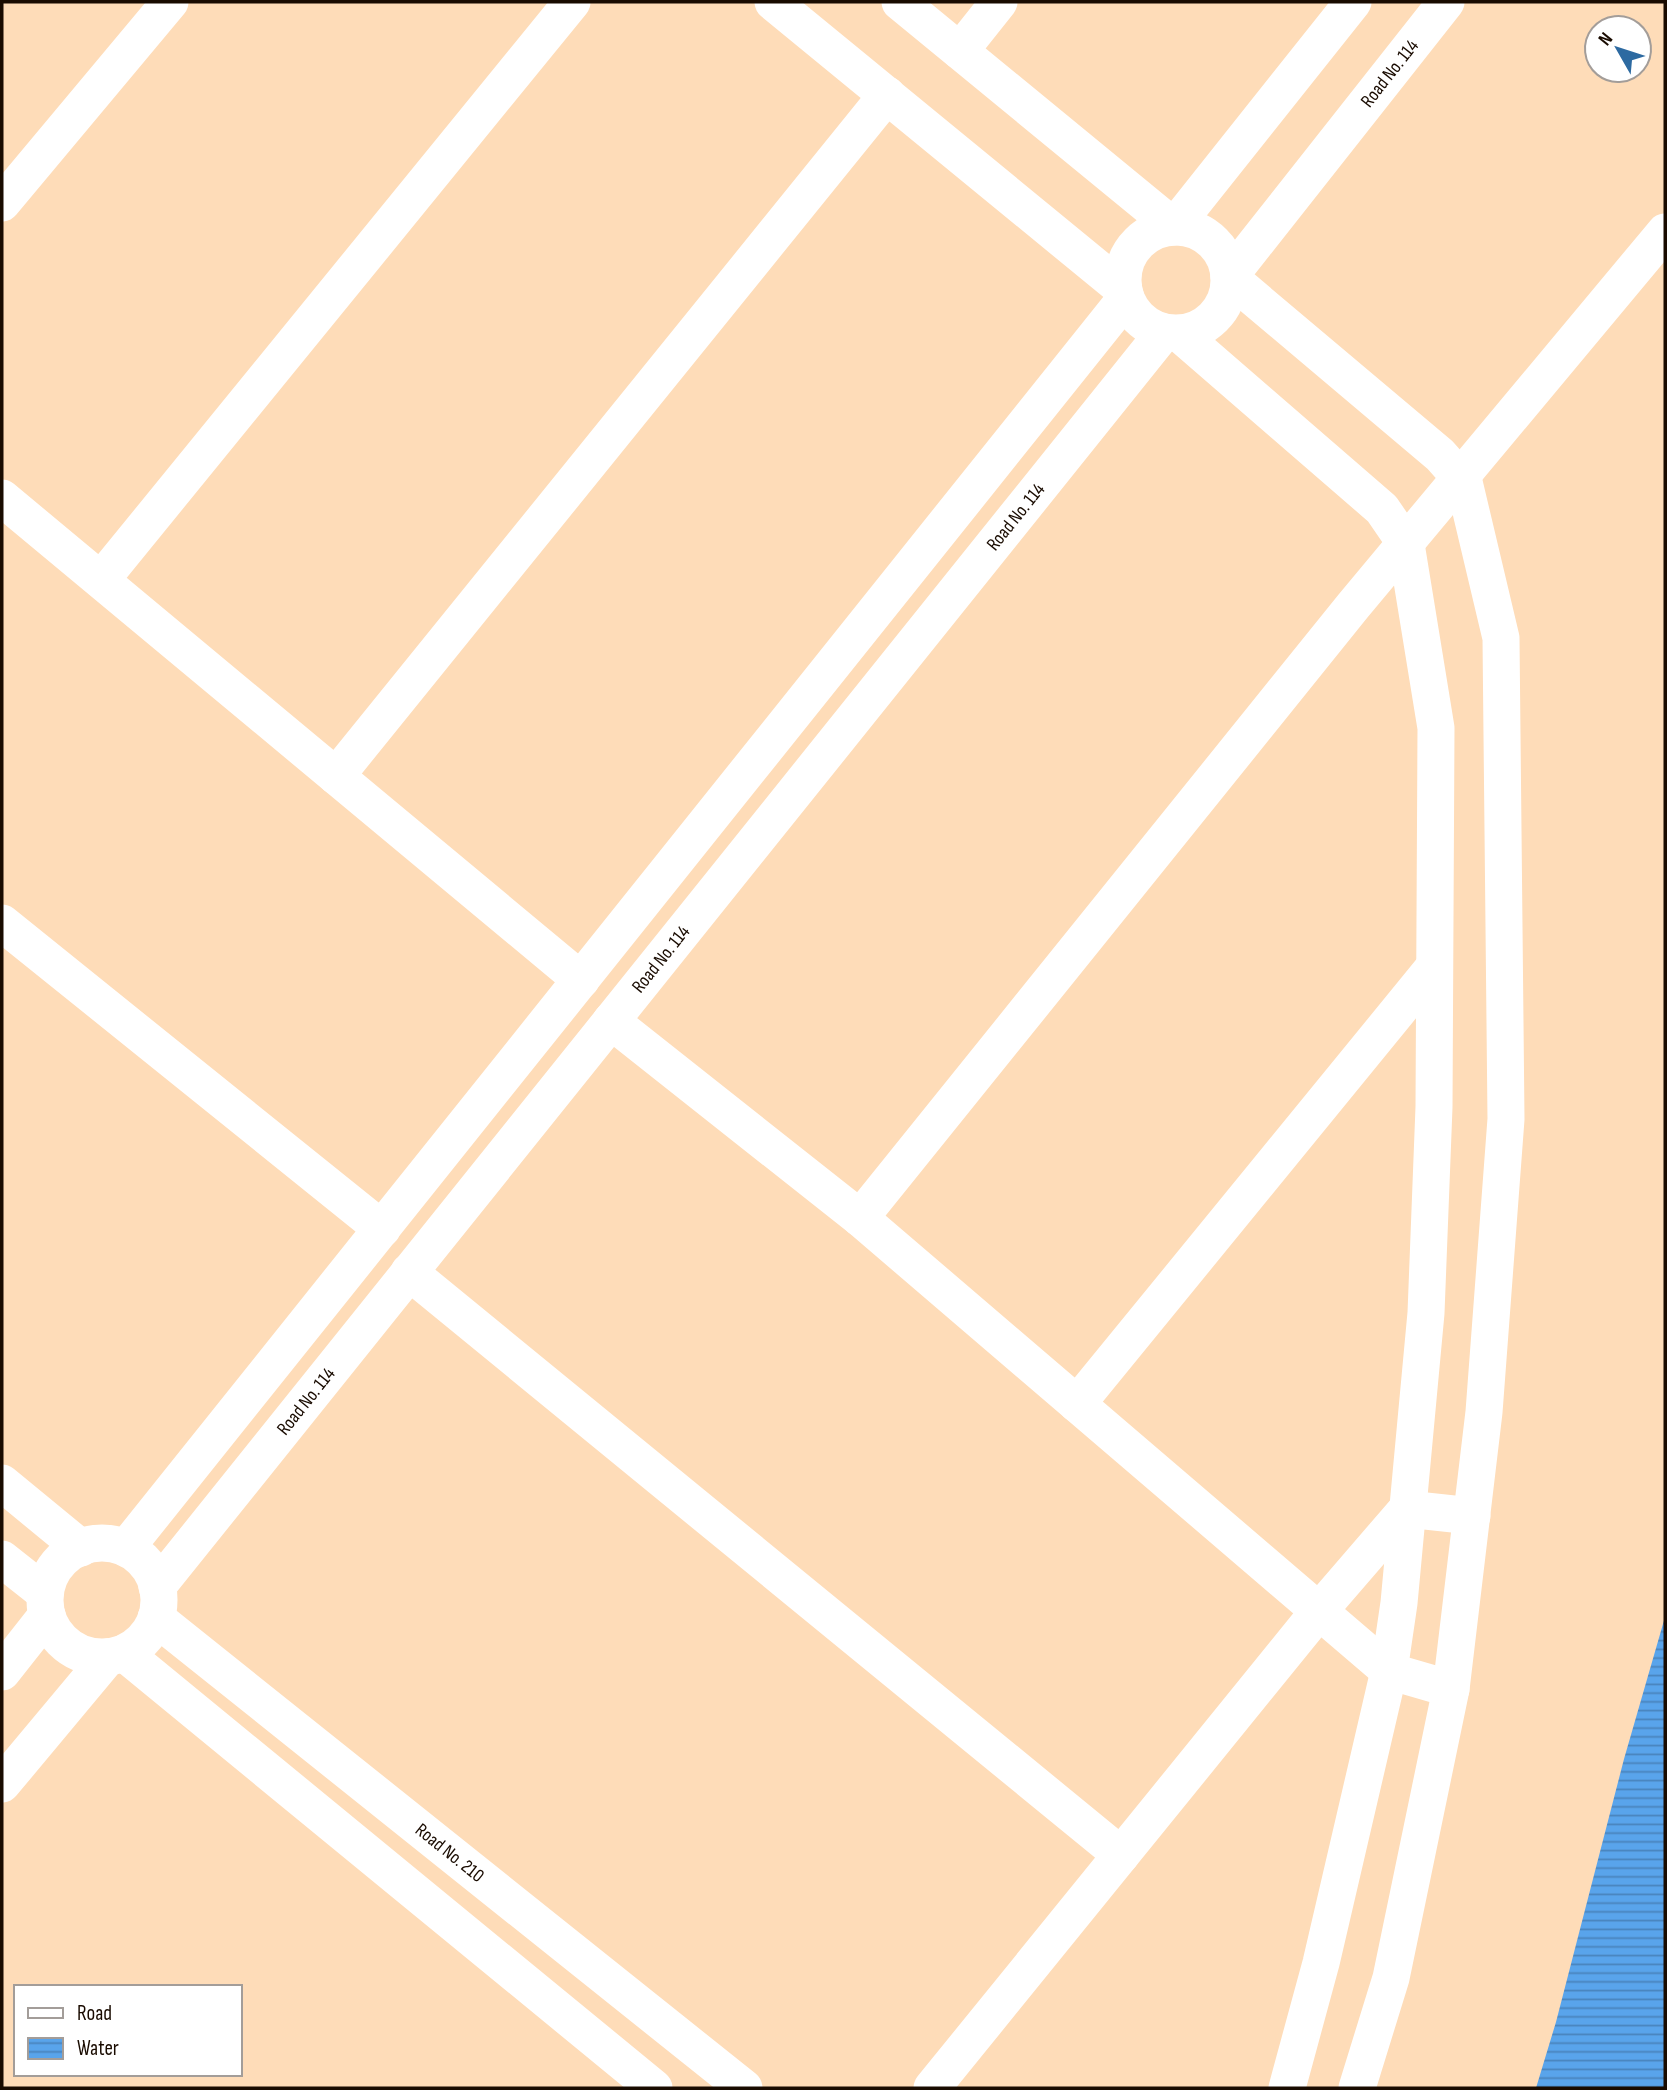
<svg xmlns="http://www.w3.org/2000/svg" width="1667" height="2090" font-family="'Sofia Sans Condensed',sans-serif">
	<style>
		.water { fill: url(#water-rules) }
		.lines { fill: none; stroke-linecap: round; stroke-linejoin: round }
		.minor { stroke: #fff; stroke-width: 37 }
		.labels { text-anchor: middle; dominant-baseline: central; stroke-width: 7; stroke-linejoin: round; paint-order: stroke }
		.street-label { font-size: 19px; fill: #190b00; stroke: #fff }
	</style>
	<defs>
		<pattern id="water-rules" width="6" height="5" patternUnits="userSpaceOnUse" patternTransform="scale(1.75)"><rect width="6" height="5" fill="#59a4eb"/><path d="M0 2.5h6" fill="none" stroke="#4984bc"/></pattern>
	</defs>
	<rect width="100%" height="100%" fill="#fedcb8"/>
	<path class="water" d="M1665 1617V2088H1536L1556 2022 1624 1759Z"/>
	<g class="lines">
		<g class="minor">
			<path d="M773 2 1124 290"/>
			<path d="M900 2 1174 227 1353 2"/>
			<path d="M960 51 999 2"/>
			<path d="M2 203 170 2"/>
			<circle cx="1176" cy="280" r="53"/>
			<path d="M1180 334 1382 509 1406 544 1436 728 1434 1107 1426 1313 1399 1603 1389 1671 1321 1963 1287 2088"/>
			<path d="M2 498 581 980"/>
			<path d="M101 580 572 2"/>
			<path d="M336 776 887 95"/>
			<path d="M2 923 382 1229"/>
			<path d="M611 1021 860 1218 1389 1671 1451 1689"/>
			<path d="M860 1218 1353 606 1665 232"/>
			<path d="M409 1272 1121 1855"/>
			<path d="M1077 1404 1434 967"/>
			<path d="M2 1483 81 1548"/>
			<circle cx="102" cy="1600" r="57"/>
			<path d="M126 1548 1126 298"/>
			<path d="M2 1559 45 1593"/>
			<path id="s1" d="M157 1587 1164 332"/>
			<path id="s2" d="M156 1618 744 2088"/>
			<path d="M124 1653 654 2088"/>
			<path d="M2 1672 47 1615"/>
			<path d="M2 1784 108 1657"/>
			<path d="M932 2088 1319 1611 1407 1509 1472 1516"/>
			<path id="s3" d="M1357 2088 1391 1978 1451 1689 1484 1412 1506 1119 1501 638 1464 482 1440 455 1229 277 1446 2"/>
		</g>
	</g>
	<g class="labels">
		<g class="street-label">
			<text stroke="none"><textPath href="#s3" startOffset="2196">Road No. 114</textPath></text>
			<text stroke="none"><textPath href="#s1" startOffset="1372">Road No. 114</textPath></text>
			<text stroke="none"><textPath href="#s1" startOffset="805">Road No. 114</textPath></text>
			<text stroke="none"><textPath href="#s1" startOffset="238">Road No. 114</textPath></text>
			<text stroke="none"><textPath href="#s2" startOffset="376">Road No. 210</textPath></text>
		</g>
	</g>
	<rect width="1667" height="2090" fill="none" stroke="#190b00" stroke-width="7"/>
	<rect x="14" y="1985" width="228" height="91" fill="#ffffff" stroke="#a39d99" stroke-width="2"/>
	<rect x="28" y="2008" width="35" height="10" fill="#ffffff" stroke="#a39d99" stroke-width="2"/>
	<text x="77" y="2020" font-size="21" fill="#190b00">Road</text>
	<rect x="28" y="2038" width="35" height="21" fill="url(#water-rules)" stroke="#a39d99" stroke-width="2"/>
	<text x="77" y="2055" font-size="21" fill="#190b00">Water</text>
	<g transform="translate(1618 49) rotate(309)"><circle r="33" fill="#ffffff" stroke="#a39d99" stroke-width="2"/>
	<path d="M0-5L12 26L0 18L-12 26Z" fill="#2d6aa1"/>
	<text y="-10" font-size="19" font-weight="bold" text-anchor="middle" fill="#190b00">N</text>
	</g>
</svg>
